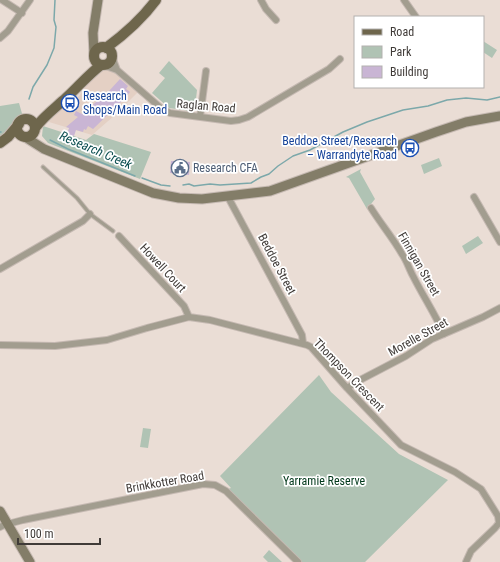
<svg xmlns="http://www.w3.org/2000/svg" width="500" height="562" font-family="'Roboto Condensed',sans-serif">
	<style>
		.built { fill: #e4d0c4 }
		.green { fill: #b0c3b4 }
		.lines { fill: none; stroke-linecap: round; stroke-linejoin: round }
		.stream { stroke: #7ca8aa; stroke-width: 1.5 }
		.building { fill: #c9b5d4 }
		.lane-casing { stroke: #c5b9b2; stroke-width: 5 }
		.street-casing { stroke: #c5b9b2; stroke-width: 8 }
		.secondary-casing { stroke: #c5b9b2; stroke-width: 11 }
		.primary-casing { stroke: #c5b9b2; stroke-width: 12 }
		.lane { stroke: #a29d8f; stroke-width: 3 }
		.street { stroke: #a29d8f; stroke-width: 6 }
		.secondary { stroke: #837d68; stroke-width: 9 }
		.primary { stroke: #6e664c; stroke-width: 10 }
		.labels { text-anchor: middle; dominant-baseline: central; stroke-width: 3.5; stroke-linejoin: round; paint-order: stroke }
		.transit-label { font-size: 12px; fill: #164399; stroke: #fff; text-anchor: start }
		.street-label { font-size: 12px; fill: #403b38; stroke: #fff }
		.service-label { font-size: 12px; fill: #4e5e75; stroke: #fff; text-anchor: start }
		.park-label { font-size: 12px; fill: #00381a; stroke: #fff }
		.water-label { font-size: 13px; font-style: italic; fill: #0b4e50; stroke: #fff }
	</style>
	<rect width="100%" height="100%" fill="#eaddd5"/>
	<path class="built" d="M111 69 138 92 115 115 92 135 49 122 60 109 79 96 90 81 102 70Z"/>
	<path class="green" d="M483 41 497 50 492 58 483 52Z
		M169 61 197 90 195 108 190 111 169 108 152 93 165 78 159 73Z
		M19 103 23 117 17 120 0 139V106Z
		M43 126 86 140 94 134 151 152 140 179 48 143 42 136Z
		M439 158 442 166 424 174 421 165Z
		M361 169 360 172 375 199 367 209 349 178 346 177Z
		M478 236 483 243 466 254 462 246Z
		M319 375 331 392 399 454 448 480 365 562H301L228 489 231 488 220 476Z
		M143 428 151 429 148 448 140 447Z
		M269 550 282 562H268L263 557Z"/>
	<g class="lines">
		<path class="stream" d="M29 99 33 87 47 65 54 48 56 27 54 20 55 0
			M0 132H1
			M50 140 68 149 135 176
			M142 178 161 185 170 186
			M183 185 189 184 194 186 210 184 220 185 251 183 261 177 269 174 278 166 293 156 310 150 343 132 367 122 403 110 428 106 447 100 466 98 487 100 500 97"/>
	</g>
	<path class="building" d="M120 79 128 86 126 89 130 92 124 99 93 129 88 126 86 130 84 129 83 132 76 130 74 136 67 134 69 128 66 127 78 117 74 115 76 111 82 114 109 91Z
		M171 161 190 162 189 175 170 173Z"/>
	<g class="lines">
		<defs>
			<path id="lane" d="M43 167 77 198 90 214 113 231"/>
			<path id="street" d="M2 0 22 13
				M261 0 266 9 276 20
				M404 0 416 17
				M0 38 8 31 30 0
				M112 57 117 70
				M103 65 117 70 162 109 170 113 231 121 239 120 248 117 329 69 340 59
				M200 117 206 71
				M228 197 302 335 303 343
				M474 197 500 242
				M371 208C381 224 393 238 402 254 407 261 409 269 413 276 423 296 435 314 444 334
				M119 236 184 306 189 317
				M0 269 83 221 90 214
				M0 345 55 346 107 340 147 328 189 317 210 320 307 345 311 347 347 388 401 445 455 472 481 489 498 516 499 523 495 528 471 551 466 562
				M347 388 362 379 406 356 432 339 483 317 500 308
				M0 527 4 525 23 520 203 484 215 485 226 491 298 562"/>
			<path id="secondary" d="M94 54 93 33 98 0
				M25 137 44 149 153 193 179 198 202 199 270 191 436 132 466 122 500 116
				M0 511 30 562"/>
			<path id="primary" d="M94 56a9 9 0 1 1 18 0a9 9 0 1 1-18 0Z
				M106 48C125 34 142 19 156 0
				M17 128a9 9 0 1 1 18 0a9 9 0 1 1-18 0Z
				M35 128C44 116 55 108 66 98 78 87 88 75 101 65
				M0 143 8 137 19 124"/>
		</defs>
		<use href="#lane" class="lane-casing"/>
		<use href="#street" class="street-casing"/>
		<use href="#secondary" class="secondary-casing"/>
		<use href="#primary" class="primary-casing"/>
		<use href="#lane" class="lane"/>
		<use href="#street" class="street"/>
		<use href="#secondary" class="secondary"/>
		<use href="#primary" class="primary"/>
	</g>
	<defs>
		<symbol id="bus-ring" viewBox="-11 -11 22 22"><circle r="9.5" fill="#fff" stroke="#1a4fb4" stroke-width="1.5"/><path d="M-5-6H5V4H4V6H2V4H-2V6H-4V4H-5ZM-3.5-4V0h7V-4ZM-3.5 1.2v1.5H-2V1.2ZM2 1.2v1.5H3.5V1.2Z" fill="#1a4fb4"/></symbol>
		<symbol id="civic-ring" viewBox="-11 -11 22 22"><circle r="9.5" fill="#fff" stroke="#5c6f8a" stroke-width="1.5"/><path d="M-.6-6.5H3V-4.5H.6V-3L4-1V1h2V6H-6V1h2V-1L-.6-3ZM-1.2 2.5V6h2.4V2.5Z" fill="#5c6f8a"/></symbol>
	</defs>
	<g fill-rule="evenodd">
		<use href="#bus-ring" x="60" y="93" width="20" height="20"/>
		<use href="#bus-ring" x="400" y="138" width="20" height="20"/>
		<use href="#civic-ring" x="170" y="158" width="20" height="20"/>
	</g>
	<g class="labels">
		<g class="transit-label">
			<text x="83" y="96">Research<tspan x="83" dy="14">Shops/Main Road</tspan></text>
			<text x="397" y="141" text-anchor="end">Beddoe Street/Research<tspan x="397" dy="14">– Warrandyte Road</tspan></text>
		</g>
		<g class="street-label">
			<text transform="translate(206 106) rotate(5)">Raglan Road</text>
			<text transform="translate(277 264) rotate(62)">Beddoe Street</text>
			<text transform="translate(419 264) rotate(60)">Finnigan Street</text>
			<text transform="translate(163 268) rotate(47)">Howell Court</text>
			<text transform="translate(418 337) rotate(-29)">Morelle Street</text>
			<text transform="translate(349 375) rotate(46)">Thompson Crescent</text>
			<text transform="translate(165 482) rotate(-10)">Brinkkotter Road</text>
		</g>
		<g class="service-label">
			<text x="193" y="168">Research CFA</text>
		</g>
		<g class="park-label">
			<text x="324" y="481">Yarramie Reserve</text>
		</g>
		<g class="water-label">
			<text transform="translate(96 150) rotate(23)">Research Creek</text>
		</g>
	</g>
	<rect x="354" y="16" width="130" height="72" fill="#ffffff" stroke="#b3b1af"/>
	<rect x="362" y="29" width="20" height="6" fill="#6e664c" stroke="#b3b1af"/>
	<text x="390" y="36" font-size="12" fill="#403b38">Road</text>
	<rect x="362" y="46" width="20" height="12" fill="#b0c3b4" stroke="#b3b1af"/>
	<text x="390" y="56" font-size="12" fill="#403b38">Park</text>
	<rect x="362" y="66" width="20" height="12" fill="#c9b5d4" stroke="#b3b1af"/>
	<text x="390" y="76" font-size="12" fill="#403b38">Building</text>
	<path d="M18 538v6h82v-6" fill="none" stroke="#403b38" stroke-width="2"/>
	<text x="24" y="538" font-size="12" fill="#403b38" stroke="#ffffff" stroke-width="3" paint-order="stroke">100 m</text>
</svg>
